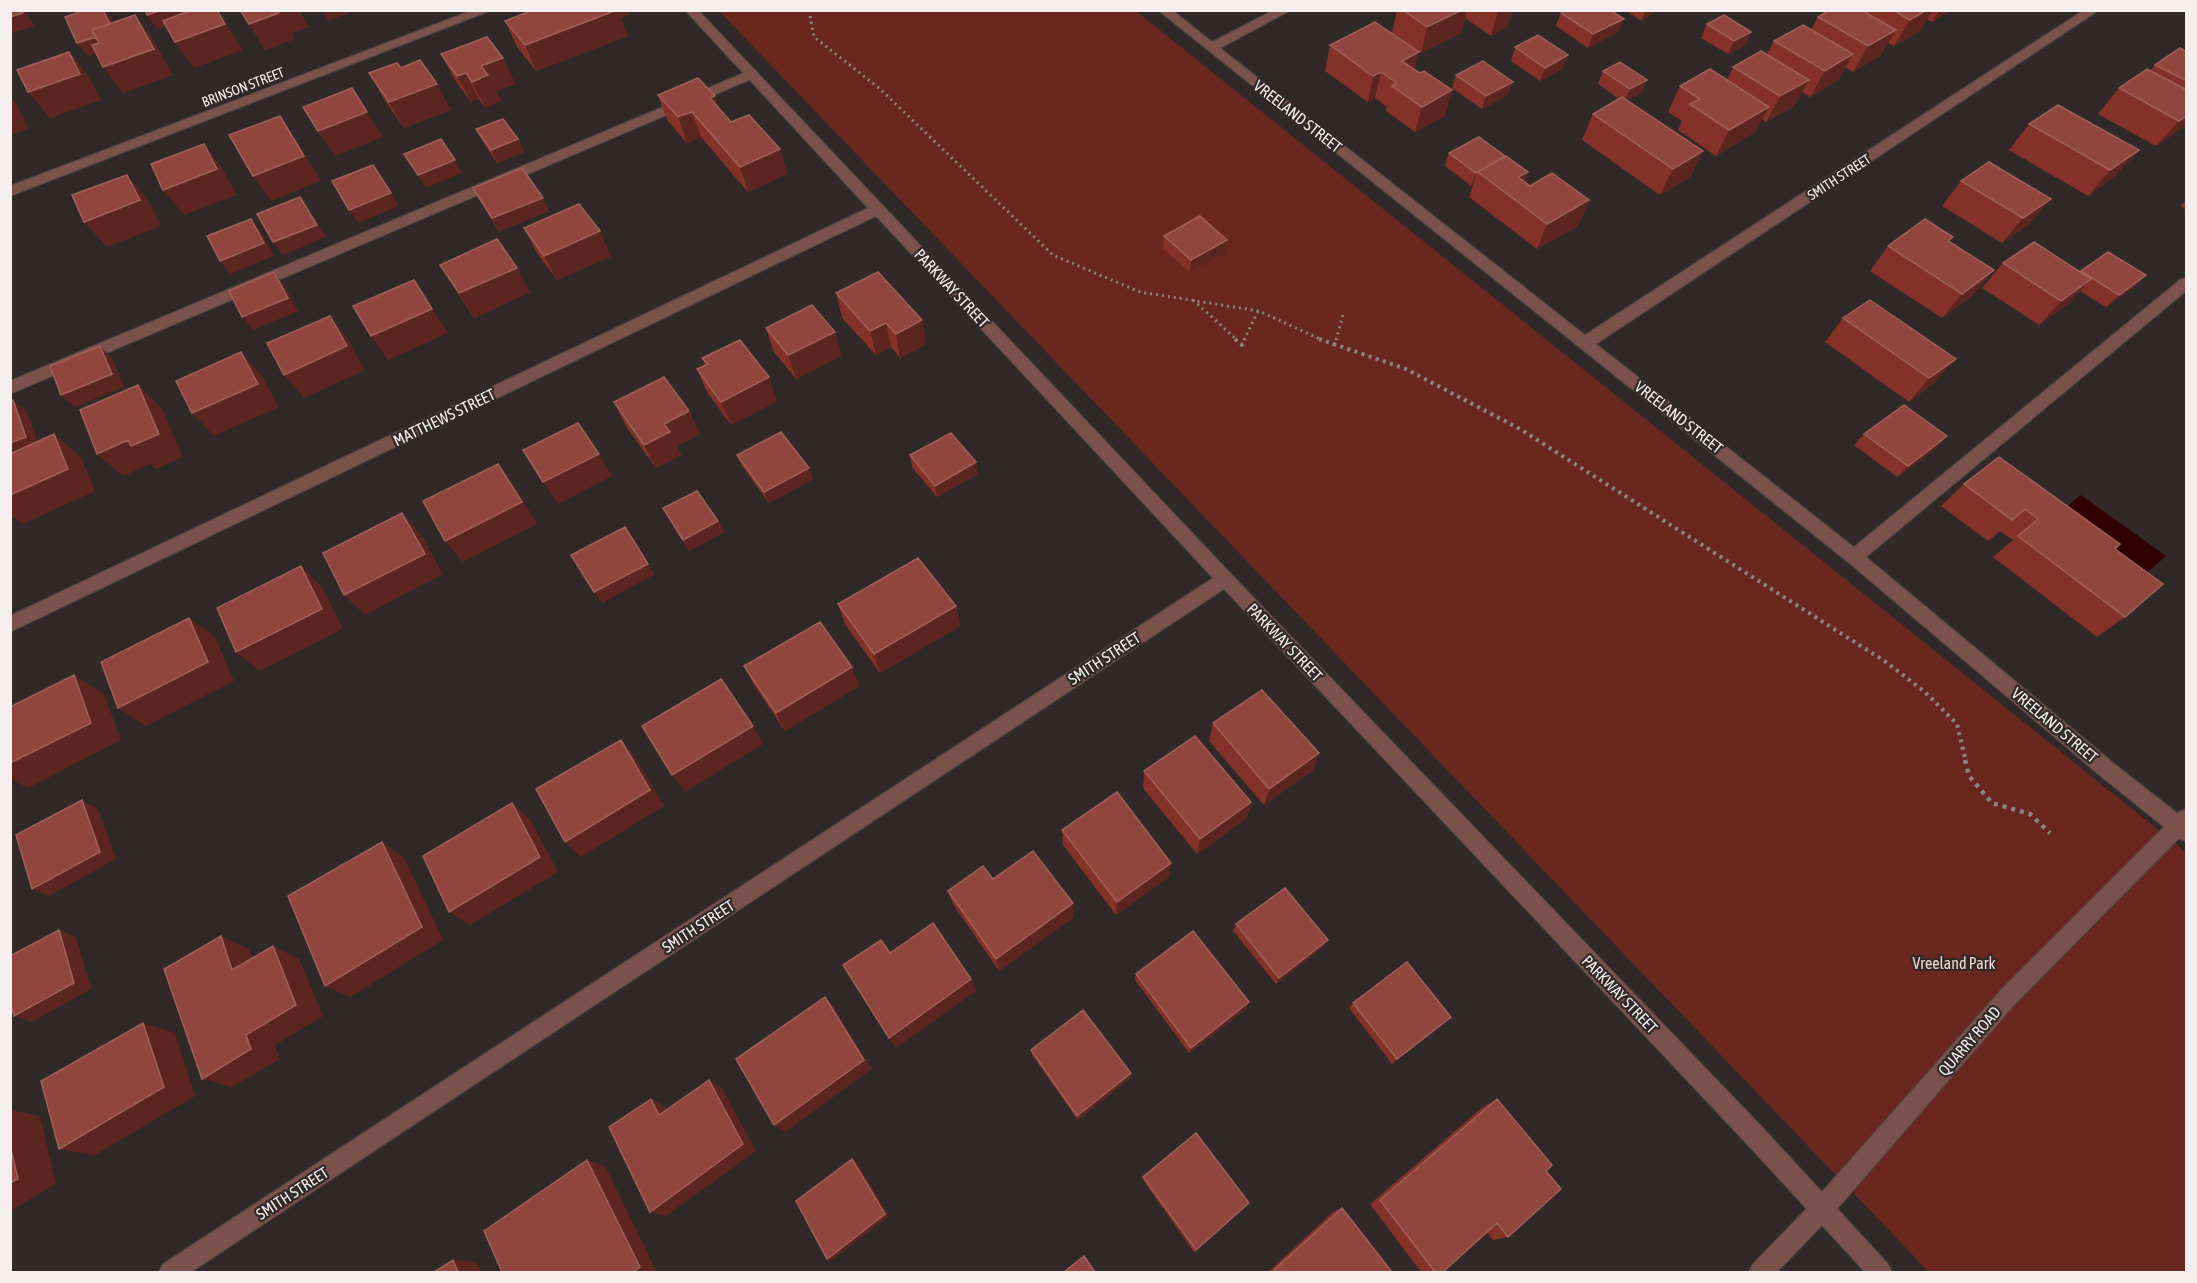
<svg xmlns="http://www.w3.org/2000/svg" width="2197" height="1283" font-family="'Asap Condensed',sans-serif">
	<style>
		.green { fill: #6a271f }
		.water { fill: #300302 }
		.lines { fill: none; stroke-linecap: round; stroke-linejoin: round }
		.service-casing { stroke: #4c4544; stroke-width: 2 }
		.minor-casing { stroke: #4c4544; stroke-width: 2 }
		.tertiary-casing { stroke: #4c4544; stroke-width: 2 }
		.path-far2 { stroke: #8b8483; stroke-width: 3; stroke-dasharray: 2 4; stroke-linecap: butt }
		.path-far1 { stroke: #8b8483; stroke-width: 4; stroke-dasharray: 3 4.5; stroke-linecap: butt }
		.path { stroke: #8b8483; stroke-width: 4.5; stroke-dasharray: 4 5; stroke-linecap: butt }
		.service { fill: #7a524b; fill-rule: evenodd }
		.minor { fill: #7a524b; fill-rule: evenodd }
		.tertiary { fill: #7a524b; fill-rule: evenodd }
		.wall { fill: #833129 }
		.shaded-wall { fill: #5d2520 }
		.building { fill: #90463e; stroke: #9f605a; stroke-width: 1.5 }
		.labels { text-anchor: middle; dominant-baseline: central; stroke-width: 4.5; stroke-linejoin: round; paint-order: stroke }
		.far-street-label { font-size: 14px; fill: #f4eeee; stroke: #312928 }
		.street-label { font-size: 16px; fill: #f4eeee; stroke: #312928 }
		.park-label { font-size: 16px; fill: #f4dad5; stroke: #312928 }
	</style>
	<rect width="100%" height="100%" fill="#312928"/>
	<path class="green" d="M719 11H1136L2186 852V1272H1929Z"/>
	<path class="water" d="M2081 495 2166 556 2141 578 2055 516Z"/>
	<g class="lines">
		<defs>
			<path id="service" d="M751 70 756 71 758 74 756 77 10 394V381Z
				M2186 278V291L1860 562 1854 564 1848 562 1845 557 1848 552 2181 279Z"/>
			<path id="minor" d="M473 10H492L10 196V186Z
				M685 10H698L1231 574 1763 1128 1888 1264 1892 1272H1865L1747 1144 1224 589 191 1272H159L163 1264 1213 578 876 216 10 632V616L868 208Z
				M1158 10H1172L1212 42 1274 10H1291L1220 48 1585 335 2084 10H2099L1596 344 1860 552 2117 766 2186 820V841L2179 839 2103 778 1848 562Z"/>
			<path id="tertiary" d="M2186 809V831L2014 1005 1830 1217 1777 1272H1749L1753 1264 1814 1201 2000 991 2179 812Z"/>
		</defs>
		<use href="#service" class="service-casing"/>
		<use href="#minor" class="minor-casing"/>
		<use href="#tertiary" class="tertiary-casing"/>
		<path class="path-far2" d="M809 10 814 37 879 88 1053 255 1140 292 1259 311 1322 340
			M1193 300 1237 340
			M1244 340 1258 311
			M1336 340 1343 315"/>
		<path class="path-far1" d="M1235 339 1242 345 1245 339
			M1319 339 1406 369 1520 429 1886 662 1925 692 1957 724 1966 762
			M1334 346 1336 339"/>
		<path class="path" d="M1965 760 1969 776 1992 803 2030 814 2050 833"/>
		<use href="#service" class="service"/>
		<use href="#minor" class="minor"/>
		<use href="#tertiary" class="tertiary"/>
	</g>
	<path class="wall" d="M533 10H627L629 15 621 18 628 36 536 71 517 47 505 21Z
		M1397 10H1513L1507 27 1491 36 1465 18 1461 33 1421 53 1392 33Z
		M1625 10H1658L1641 21Z
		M1829 10H1951L1932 22 1927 19 1920 31 1894 46 1888 43 1880 56 1853 72 1845 67 1838 80 1810 97 1802 92 1794 106 1766 122 1762 119 1755 132 1716 156 1678 130 1682 121 1668 112 1680 86 1727 80 1733 67 1767 54 1774 41 1811 30 1818 17Z
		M1561 13 1618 32 1588 48 1556 26Z
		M1707 24 1751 32 1745 45 1728 54 1701 38Z
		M1330 45 1415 70 1445 116 1415 132 1386 111 1387 107 1375 98 1368 102 1325 71Z
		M1515 47 1563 68 1540 81 1511 61Z
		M2187 52V123L2183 127 2156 146 2098 114 2119 88 2150 71 2155 65Z
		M441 54 503 58 515 84 496 91 501 101 485 108 479 99 471 102 455 80Z
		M401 68 451 110 404 128 384 99 369 73Z
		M1603 71 1647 80 1641 93 1627 100 1703 151 1690 177 1660 195 1582 140 1593 114 1619 99 1598 84Z
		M1456 75 1508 95 1482 109 1452 88Z
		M658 95 719 109 731 122 780 149 787 174 748 192 701 137 687 143 667 120Z
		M2029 124 2139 150 2116 175 2088 196 2009 150Z
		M476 129 518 139 524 152 497 163 483 142Z
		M1449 153 1524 181 1530 186 1589 200 1578 226 1537 249 1469 197 1473 185 1471 186 1445 166Z
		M1989 162 2029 224 2002 243 1942 206 1961 181Z
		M473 188 549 211 499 231 480 201Z
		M2187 200V210L2180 206Z
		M524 228 611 256 557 280 537 253Z
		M1164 236 1227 240 1226 253 1190 272 1163 249Z
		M1888 246 1973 295 1942 318 1870 271Z
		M2108 252 2146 275 2134 287 2106 307 2080 291 2068 304 2039 325 1982 288 2003 263 2080 272Z
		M440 265 530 292 474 318Z
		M836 293 922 320 926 344 900 358 891 347 876 355 842 318Z
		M1843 318 1935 382 1909 402 1825 342Z
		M766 328 835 332 841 356 796 379 774 352Z
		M702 358 777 401 731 425 707 392 697 369 705 365Z
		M614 402 689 411 700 434 677 446 681 455 656 468 626 426Z
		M1864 434 1936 448 1897 477 1854 445Z
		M737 455 813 479 769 503 742 466Z
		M910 455 978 474 937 497 912 467Z
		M1999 457 2115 549 2125 617 2097 637 1993 557 2013 540 2000 531 1988 541 1941 506 1964 484Z
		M663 508 718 521 724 532 689 551Z
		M838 604 956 606 960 626 880 673 845 624Z
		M744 666 859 686 785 731 754 685Z
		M1213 723 1319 753 1313 770 1264 805 1209 741Z
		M1144 771 1251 802 1247 818 1197 854 1143 788Z
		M1062 830 1169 877 1116 915 1063 845Z
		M993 879 1074 917 999 971 953 904 948 891Z
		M1236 924 1324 946 1276 984 1233 931Z
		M1136 974 1247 1008 1189 1053 1135 980Z
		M1353 1003 1451 1017 1392 1064 1349 1008Z
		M1031 1050 1130 1078 1078 1120 1032 1055Z
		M1497 1099 1546 1171 1508 1237 1493 1240 1487 1232 1443 1272H1421L1370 1204 1483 1107Z
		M1143 1177 1249 1203 1194 1252 1143 1180Z
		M1342 1208 1392 1272H1268L1333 1212Z"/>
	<path class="shaded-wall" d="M22 10H26L34 26 10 34V17Z
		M66 10H79L69 14Z
		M103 10H104L111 19 123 44 88 56 77 43Z
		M162 10H184L188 18 157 29 147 15Z
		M217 10 243 50 194 68 175 42Z
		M278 10H299L309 27 292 33 295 39 265 50 249 24Z
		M322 10H356L328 21Z
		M611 10H627L629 15 621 18 628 36 536 71 525 45Z
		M1462 10H1467L1461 33 1421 53 1427 27Z
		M1498 10H1513L1507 27 1491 36Z
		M1646 10H1658L1641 21Z
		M1927 10H1933L1920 31 1894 46 1910 20Z
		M1939 10H1951L1932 22Z
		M135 15 154 41 173 75 123 93 103 67Z
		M1624 19 1618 32 1588 48 1593 34Z
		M1896 30 1880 56 1853 72 1868 46Z
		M1751 32 1745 45 1728 54 1734 41Z
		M69 52 90 78 101 100 50 118 28 92Z
		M1419 52 1412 78 1402 61Z
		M1853 54 1838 80 1810 97 1825 71Z
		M1568 55 1563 68 1540 81 1545 68Z
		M503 58 515 84 496 91 501 101 485 108 472 82 481 66Z
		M1381 72 1375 98 1368 102 1373 76Z
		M466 73 479 99 471 102 457 76Z
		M1647 80 1641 93 1624 102 1630 89Z
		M1809 80 1794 106 1766 122 1780 96Z
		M1513 82 1508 95 1482 109 1486 96Z
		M437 84 451 110 404 128 389 102Z
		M1452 90 1445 116 1415 132 1422 107Z
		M715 96 723 122 710 98Z
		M10 97 18 106 28 129 10 135Z
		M1769 107 1755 132 1716 156 1729 130Z
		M367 112 383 137 335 156 318 131Z
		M692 112 701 137 687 143 678 117Z
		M2187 115V123L2183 127 2156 146 2179 121Z
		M280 116 297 142 321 181 271 201 253 176Z
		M518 139 524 152 497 163 491 150Z
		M204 144 223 170 237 195 184 215 163 190Z
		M780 149 787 174 748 192 740 167Z
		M2139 150 2116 175 2088 196 2110 170Z
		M1703 151 1690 177 1660 195 1673 169Z
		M455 160 462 173 426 188 418 175Z
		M1477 172 1473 185 1471 186 1476 173Z
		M1528 172 1518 197V177Z
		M127 175 148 200 161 226 107 247 84 222Z
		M391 193 399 206 358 223 349 210Z
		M300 197 309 210 326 237 283 255 273 242Z
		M543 198 549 211 499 231 492 218Z
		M2051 199 2029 224 2002 243 2023 218Z
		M1589 200 1578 226 1537 249 1547 224Z
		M251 219 261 232 274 256 230 274 220 261Z
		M600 231 611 256 557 280 544 256Z
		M1227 240 1226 253 1190 272 1191 260Z
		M517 268 530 292 474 318 459 293Z
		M1994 270 1973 295 1942 318 1962 294Z
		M274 272 284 285 298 311 253 330 242 317Z
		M2146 275 2134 287 2106 307 2119 295Z
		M2091 279 2068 304 2039 325 2061 301Z
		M414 280 448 333 388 360 371 336Z
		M330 316 348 340 365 370 304 398 284 375Z
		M922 320 926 344 900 358 896 334Z
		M886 323 891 347 876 355 870 331Z
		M835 332 841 356 796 379 788 355Z
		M100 346 112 358 124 387 75 407 61 395Z
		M241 352 262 376 279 407 214 436 192 413Z
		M1956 359 1935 382 1909 402 1929 378Z
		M769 377 777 401 731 425 721 402Z
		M138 385 162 409 183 457 156 469 150 464 123 476 97 454Z
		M13 400 27 412 40 448 10 461V443Z
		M689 411 700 434 677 446 681 455 656 468 644 445 664 424Z
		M54 434 81 457 95 491 23 524 10 515V495Z
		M1947 436 1936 448 1897 477 1908 466Z
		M599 454 612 476 558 504 543 482Z
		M976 462 978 474 937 497 935 486Z
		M498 464 514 486 537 524 463 562 445 541Z
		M809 468 813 479 769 503 764 492Z
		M402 513 421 535 443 574 365 615 344 595Z
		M718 521 724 532 689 551 683 540Z
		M648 564 655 574 602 603 594 592Z
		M301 566 322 587 343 629 260 671 236 652Z
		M956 606 960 626 880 673 874 654Z
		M189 618 215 637 234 681 146 726 118 708Z
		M852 667 859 686 785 731 776 713Z
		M74 675 104 694 121 740 28 788 10 779V763Z
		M753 726 763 744 685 792 672 775Z
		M621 740 635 757 664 806 581 857 565 842Z
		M1319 753 1313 770 1264 805 1269 789Z
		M82 800 98 809 116 859 49 896 32 889Z
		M1251 802 1247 818 1197 854 1200 839Z
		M512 803 530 819 558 872 470 925 449 912Z
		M382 842 404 857 443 940 350 997 325 986Z
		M1171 863 1169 877 1116 915 1117 902Z
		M1073 903 1074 917 999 971 996 959Z
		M59 930 76 937 91 989 32 1022 14 1016Z
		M221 936 249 949 260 981 232 970Z
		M1328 940 1324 946 1276 984 1279 978Z
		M273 946 299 959 323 1016 275 1045 280 1059 232 1087 202 1079 246 1035Z
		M971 979 976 991 896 1048 889 1038Z
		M825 997 834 1008 872 1069 785 1132 774 1125Z
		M1249 1002 1247 1008 1189 1053 1191 1048Z
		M143 1023 175 1033 195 1096 95 1155 59 1149Z
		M1131 1073 1130 1078 1078 1120 1077 1116Z
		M709 1080 722 1088 756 1151 666 1216 650 1212Z
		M651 1099 666 1107 674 1122 659 1115Z
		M10 1110 40 1116 56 1184 10 1211Z
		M852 1159 857 1162 889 1216 832 1260 827 1259Z
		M587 1160 605 1166 656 1270 652 1272H633Z
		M453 1260 477 1262 481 1272H458Z"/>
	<path class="building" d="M10 10H22L23 13 10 17Z
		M86 10H103L110 24 92 30 96 37 77 43 65 17Z
		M145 10H162L147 15Z
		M192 10H217L225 24 175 42 163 21Z
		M240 10H278L279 13 249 24Z
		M533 10H617L525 45 505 21Z
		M1403 10H1462L1427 27Z
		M1566 10H1610L1624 19 1593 34 1561 13Z
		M1829 10H1861L1896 30 1868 46 1818 17Z
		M1893 10H1927L1910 20Z
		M135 15 154 49 103 67 92 45 99 43 92 30Z
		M1724 15 1751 32 1734 41 1707 24Z
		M1375 22 1419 52 1402 61 1420 73 1424 71 1452 90 1422 107 1392 86 1397 83 1381 72 1373 76 1330 45Z
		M1803 25 1853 54 1825 71 1774 41Z
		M1538 35 1568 55 1545 68 1515 47Z
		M487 37 503 58 481 66 488 75 472 82 466 73 457 76 441 54Z
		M2180 48 2187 52V81L2155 65Z
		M1761 51 1809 80 1780 96 1733 67Z
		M69 52 80 74 28 92 17 70Z
		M420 60 437 84 389 102 369 73 397 63 401 68Z
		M1483 61 1513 82 1486 96 1456 75Z
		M1620 62 1647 80 1630 89 1603 71Z
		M1710 69 1769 107 1729 130 1690 104 1700 99 1680 86Z
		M2147 69 2187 90V115L2179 121 2119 88Z
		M698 78 715 96 710 98 731 122 749 115 780 149 740 167 692 112 678 117 658 95Z
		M352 88 367 112 318 131 303 107Z
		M1622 97 1703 151 1673 169 1593 114Z
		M2058 105 2139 150 2110 170 2029 124Z
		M280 116 304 156 253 176 229 135Z
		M503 119 518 139 491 150 476 129Z
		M1479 137 1505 156 1476 173 1449 153Z
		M441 139 455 160 418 175 404 154Z
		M204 144 217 169 163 190 151 164Z
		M1506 156 1528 172 1518 177 1530 186 1552 173 1589 200 1547 224 1478 172Z
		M1989 162 2051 199 2023 218 1961 181Z
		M373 165 391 193 349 210 332 181Z
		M522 168 543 198 492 218 473 188Z
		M127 175 140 200 84 222 72 195Z
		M300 197 317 225 273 242 257 214Z
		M579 204 600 231 544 256 524 228Z
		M1200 216 1227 240 1191 260 1164 236Z
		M251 219 264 243 220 261 207 236Z
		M1925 219 1953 237 1948 241 1994 270 1962 294 1888 246Z
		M497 239 517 268 459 293 440 265Z
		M2034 242 2091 279 2061 301 2003 263Z
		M2108 252 2146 275 2119 295 2081 271Z
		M274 272 288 298 242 317 229 291Z
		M878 272 922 320 896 334 886 323 870 331 836 293Z
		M414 280 432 309 371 336 353 306Z
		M1870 300 1956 359 1929 378 1843 318Z
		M812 305 835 332 788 355 766 328Z
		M330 316 347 346 284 375 267 343Z
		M740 340 769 377 721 402 697 369 708 364 702 358Z
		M100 346 112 374 61 395 50 366Z
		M241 352 258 384 192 413 176 381Z
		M664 377 689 411 664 424 670 432 644 445 614 402Z
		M138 385 159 434 131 446 128 440 97 454 80 410Z
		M13 400 26 437 10 443V401Z
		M1904 405 1947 436 1908 466 1864 434Z
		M578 423 599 454 543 482 523 450Z
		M781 432 809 468 764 492 737 455Z
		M951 433 976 462 935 486 910 455Z
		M54 434 68 469 10 495V454Z
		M1999 457 2120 544 2115 549 2163 584 2125 617 2018 536 2038 519 2025 509 2012 520 1964 484Z
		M498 464 522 502 445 541 423 501Z
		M697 491 718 521 683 540 663 508Z
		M402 513 425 554 344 595 323 553Z
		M625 527 648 564 594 592 571 555Z
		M918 558 956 606 874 654 838 604Z
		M301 566 322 609 236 652 217 608Z
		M189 618 208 662 118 708 101 662Z
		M820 622 852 667 776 713 744 666Z
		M74 675 91 723 10 763V707Z
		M721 679 753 726 672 775 642 726Z
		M1262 690 1319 753 1269 789 1213 723Z
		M1195 736 1251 802 1200 839 1144 771Z
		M621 740 650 790 565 842 536 789Z
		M1117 792 1171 863 1117 902 1062 830Z
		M82 800 100 852 32 889 16 835Z
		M512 803 540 857 449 912 423 856Z
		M382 842 422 927 325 986 288 896Z
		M1033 851 1073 903 996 959 948 891 983 866 993 879Z
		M1285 888 1328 940 1279 978 1236 924Z
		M933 923 971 979 889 1038 843 965 881 940 890 953Z
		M59 930 74 983 14 1016 10 1003V956Z
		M1193 931 1249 1002 1191 1048 1136 974Z
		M221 936 232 970 273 946 296 1005 246 1035 251 1049 202 1079 164 969Z
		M1407 962 1451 1017 1397 1059 1353 1003Z
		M825 997 864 1060 774 1125 736 1059Z
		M1083 1010 1131 1073 1077 1116 1031 1050Z
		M143 1023 164 1087 59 1149 41 1081Z
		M709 1080 743 1144 650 1212 609 1127 651 1099 659 1115Z
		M1497 1099 1552 1165 1546 1171 1561 1189 1508 1237 1497 1223 1443 1272H1435L1380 1200Z
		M1196 1133 1249 1203 1196 1250 1143 1177Z
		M10 1145 18 1179 10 1183Z
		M852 1159 885 1214 827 1259 796 1201Z
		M587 1160 640 1267 633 1272H502L484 1231Z
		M1342 1208 1392 1272H1276L1274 1270Z
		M1084 1256 1095 1272H1064Z
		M453 1260 458 1272H434Z"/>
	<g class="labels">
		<g class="far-street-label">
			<text transform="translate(243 87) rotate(-21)">BRINSON STREET</text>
			<text transform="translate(1839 177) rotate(-33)">SMITH STREET</text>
		</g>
		<g class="street-label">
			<text transform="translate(1298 116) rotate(38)">VREELAND STREET</text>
			<text transform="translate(952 288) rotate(47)">PARKWAY STREET</text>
			<text transform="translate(444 417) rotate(-26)">MATTHEWS STREET</text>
			<text transform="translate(1679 417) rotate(38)">VREELAND STREET</text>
			<text transform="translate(1285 642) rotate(46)">PARKWAY STREET</text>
			<text transform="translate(1104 658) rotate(-33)">SMITH STREET</text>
			<text transform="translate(2055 725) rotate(40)">VREELAND STREET</text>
			<text transform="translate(698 926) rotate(-33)">SMITH STREET</text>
			<text transform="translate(1620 994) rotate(46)">PARKWAY STREET</text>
			<text transform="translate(1969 1041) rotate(-49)">QUARRY ROAD</text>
			<text transform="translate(292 1193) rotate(-33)">SMITH STREET</text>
		</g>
		<g class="park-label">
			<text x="1954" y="963">Vreeland Park</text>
		</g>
	</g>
	<rect width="2197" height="1283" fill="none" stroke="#f4eeee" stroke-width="24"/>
</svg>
